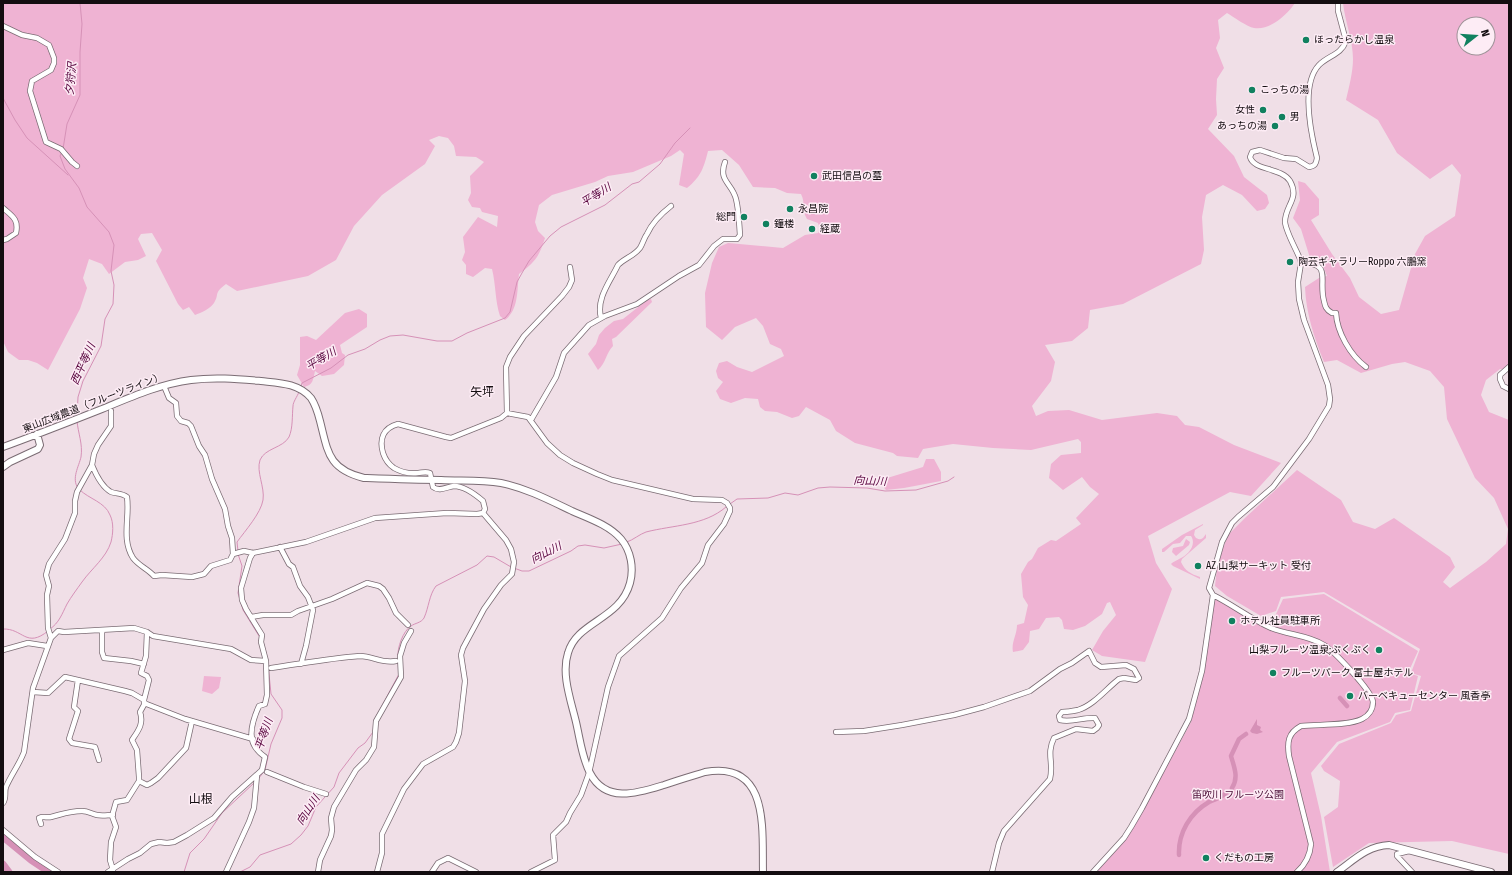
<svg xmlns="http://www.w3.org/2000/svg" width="1512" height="875" font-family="'Fira Sans Condensed','Noto Sans JP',sans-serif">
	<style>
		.green { fill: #efb3d3; fill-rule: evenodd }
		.water { fill: #d691b7 }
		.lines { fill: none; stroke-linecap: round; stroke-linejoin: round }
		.stream { stroke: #d691b7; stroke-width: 1 }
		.canal { stroke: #d691b7; stroke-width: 4.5 }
		.river { stroke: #d691b7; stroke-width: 7 }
		.street-casing { stroke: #7b6c74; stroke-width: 6 }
		.secondary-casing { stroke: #7b6c74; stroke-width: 8 }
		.street { stroke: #fff; stroke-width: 4.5 }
		.secondary { stroke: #fff; stroke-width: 6 }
		.poi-dot { fill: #10815f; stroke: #fdecf5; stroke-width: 1.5 }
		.labels { text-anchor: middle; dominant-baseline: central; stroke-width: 3; stroke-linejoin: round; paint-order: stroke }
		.poi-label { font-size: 10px; fill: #130d10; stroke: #fdecf5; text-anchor: start }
		.street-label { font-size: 10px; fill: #130d10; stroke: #fdecf5 }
		.park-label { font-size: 10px; fill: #490c34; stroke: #fdecf5 }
		.water-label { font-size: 11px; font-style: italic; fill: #59063f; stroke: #fdecf5 }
		.quarter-label { font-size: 12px; fill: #130d10; stroke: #fdecf5 }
	</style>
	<rect width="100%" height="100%" fill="#f0dfe7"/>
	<path class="green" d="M3 3H1295C1287 15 1269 31 1254 28 1247 27 1234 17 1227 13L1218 20 1220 38 1216 48 1224 68 1217 79 1216 99 1217 115 1208 129 1234 156 1244 177 1267 195 1269 203 1265 209 1257 211 1242 195 1223 185 1206 195 1202 217 1204 250 1201 264 1123 304 1090 310 1088 328 1072 341 1045 345 1055 362 1051 381 1032 406 1036 416 1048 411 1069 410 1102 420 1157 413 1177 416 1185 425 1199 427 1234 445 1281 463 1251 496 1230 492 1148 536 1156 563 1172 589 1145 662 1102 656 1092 650 1103 631 1116 615 1110 602 1107 603 1102 614 1085 626 1073 630 1064 629 1062 620 1059 617 1046 618 1039 629 1030 631 1029 642 1023 650 1013 652C1011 642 1017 635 1017 625L1024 623 1028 605 1023 597 1021 574 1028 562 1032 559 1038 548 1051 540 1056 541 1081 524 1076 518 1099 494 1090 487 1082 477 1063 490 1049 478 1051 464 1061 455 1081 453V442L1078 439 1031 450 993 448 953 444 923 449 918 458 897 456 893 453 855 443 836 431 830 420 806 407 799 416 792 418 777 412 765 411 760 407 758 399 745 398 731 403 720 399 716 391 723 382 718 378 716 371 719 363 727 361 737 367 752 372 784 356 781 349 770 344 763 326 756 318 735 327 722 340 706 327 705 293 712 263 719 247 728 243 783 248 805 235 818 233 820 229 818 223 807 219C801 209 806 204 801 194L787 193 775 188 753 187 739 165 722 150 708 151C704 167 701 177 687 188L679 185 684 154 680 150 671 156 633 172 608 176 595 182 552 195 539 205 535 222 538 231 545 238C539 257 535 262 519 274 517 289 519 310 505 320L500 316C495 301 496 285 492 269L485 268 473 277 466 274V265L462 260 465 252 463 237 478 217 497 227 498 216 482 212 480 208 472 207 468 200 471 193 470 176 484 162 476 157 456 156 454 146 448 138 439 136 429 140 435 146 425 164 382 195 354 226 336 260 308 276 237 291 226 284C213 294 220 293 214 303 211 308 201 313 195 315L189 307 183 310 178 304 156 261 162 250 152 233 141 234 138 239 146 256 138 260 125 262 109 274 102 264 89 259 83 278 87 288 80 309 48 370 37 363 28 360H19L8 352 3 341Z
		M1343 3H1509V369H1500L1486 380 1481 395 1489 412 1509 420V854L1452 841 1369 843 1333 867 1324 817 1338 807 1340 781 1324 771 1321 766 1339 744 1391 723 1396 715 1411 711 1421 676 1411 673 1420 649 1324 592 1281 597 1276 611 1261 616 1227 596 1215 586 1217 568 1223 548 1229 534 1246 517 1297 470 1341 500 1353 522 1375 529 1394 518 1450 557 1455 567 1443 582 1450 588 1486 562 1506 544 1508 529 1494 498 1475 478 1447 419 1444 387 1430 371 1405 362 1392 364 1361 373 1337 360 1324 362C1314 337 1306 313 1305 287L1319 278 1327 276 1322 263 1310 258 1301 229 1293 218 1300 200 1298 181 1305 183 1319 199V215L1311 220 1332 254 1350 278 1359 297 1381 314 1399 310 1415 254 1425 236 1455 216 1461 175 1452 164 1430 179 1397 153 1378 120 1346 100C1349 87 1353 72 1353 59 1353 40 1345 22 1343 3ZM1464 24H1488V48H1464Z
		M651 299 652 302 616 337 612 339 613 346C606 353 606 363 598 370L588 354 596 344 599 335 605 328 614 321 623 319 647 300Z
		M359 309 367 314V327L340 345 342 353 345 355 344 365 334 374 322 376 315 371C313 380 313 385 304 387L297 375 300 365V337L307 336 316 340 345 313Z
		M926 459H934L941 472V481L904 488 886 490 881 484 884 479 923 467Z
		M1203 524V525L1195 530 1194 535 1196 538C1202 541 1203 538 1206 534V538L1182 559 1181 562C1185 571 1191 574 1200 577V579L1173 566 1171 564C1174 561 1176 561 1179 559 1188 555 1197 545 1191 536H1186L1180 543 1173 544 1164 552H1162V549L1182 535Z
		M1186 539 1190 542 1189 545 1176 556 1172 552 1173 548 1183 546Z
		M1324 594 1418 651 1408 673 1418 676 1410 710 1395 713 1390 722 1337 742 1311 773 1321 816 1330 872H1096L1121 845 1135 824 1182 739 1191 722 1199 689 1213 597 1264 624 1271 625 1283 599Z
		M204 676 221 677 219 688 212 694 202 691Z"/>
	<path class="water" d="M1257 719V725L1261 727 1260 730 1263 732 1257 734 1252 733 1250 731Z"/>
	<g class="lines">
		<path class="stream" d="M3 98 15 120 27 138 68 175
			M63 149 67 124 80 95V52L82 24 80 3
			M62 152 60 156 65 169 79 188 87 207 109 232 114 245 111 271 114 285 113 304 105 319 101 346 83 381 78 397 77 416
			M301 387 302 383 331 368 348 355 365 349 380 340 390 336 403 335 437 341H452L467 333 505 318 510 312 517 282 522 273 529 261 550 236 561 227 605 205 632 184 639 182 660 164 675 143 690 128
			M77 421C78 433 83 444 81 457 79 466 71 479 78 488
			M730 504 737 499 768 498 785 493 798 495 818 488 830 487 867 488 885 491 916 490 948 481 954 477
			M627 542C633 540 640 534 646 532 673 525 704 526 726 507
			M238 551 237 542C245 531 261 513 263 500 265 487 256 472 260 460 265 448 283 448 289 437 293 428 292 416 293 406 293 402 297 397 299 392
			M238 554 242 566 238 593 243 610 259 636
			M514 568 522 571H529L571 551 578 546 585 545 604 548 622 544
			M3 629C23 628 26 649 48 631
			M50 629C59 623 62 614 67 604 71 597 77 589 82 582 92 568 106 558 111 542 113 534 114 523 110 515 105 502 89 499 80 490
			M263 642 266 653
			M398 657C397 648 403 631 411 626 415 623 421 623 424 618 429 607 429 595 436 586L477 565 487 556 494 557 511 567
			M375 719 399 674
			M259 778 265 770 271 744 282 718V710L271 694 268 664
			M184 872 190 853 204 839 222 813 254 783
			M240 872 250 867 260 855 291 844 301 835 308 826 316 807 334 787 339 773 358 748 365 743 373 732"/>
		<path class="canal" d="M1340 698 1347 706
			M1232 788C1239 777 1234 767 1231 756L1239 739 1246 734
			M1179 855C1178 833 1190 813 1209 802 1215 799 1221 798 1226 793"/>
		<path class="river" d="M3 837 31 860 49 872
			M3 864 9 872"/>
		<defs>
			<path id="street" d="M3 26 22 35 37 38 49 45 54 58V63L51 70 32 81 30 91 46 142 61 149 72 162 77 166
				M3 208C12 216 19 219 16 233L7 239 3 240
				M1301 263C1333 263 1318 279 1324 301 1325 306 1326 310 1332 313H1336C1337 332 1350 355 1366 367
				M601 318C596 298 610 282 618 265 625 258 634 256 640 248 643 243 644 238 647 234 652 223 662 213 671 206
				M1509 367 1500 375V379L1503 386 1509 389
				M507 413 506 367 510 357 524 336 562 296 569 287 572 280 570 267
				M531 420 556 377 564 353 589 325 605 316 637 304 679 276 699 265 714 246 723 239H737L740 235C739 223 739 211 736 199 732 183 718 181 725 162
				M92 465C96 475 102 487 111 492 117 494 122 493 127 497 130 517 121 539 133 558 139 566 148 569 154 576L162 575 192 577 204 574 211 566 230 560 233 554 232 538 228 526 225 509 212 479 205 455 199 446 191 426 188 423 181 421 177 416 176 403 169 398 164 386
				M483 513 485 509 483 501C476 495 464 486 454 486 447 487 439 492 433 487L430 473C425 471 422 473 418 473 409 474 401 472 394 468 388 464 385 459 383 453 379 439 383 428 398 424L446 437 451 438 501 418 507 413 528 417 547 443 560 455 573 463 597 474 612 480 693 499 722 500 727 503 730 508V511L724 524 708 545 702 563 681 588 662 618 619 656 608 687 589 773 581 795 570 813 566 822 553 835 555 860 531 872
				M280 547 289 564 293 567 300 586 308 597 313 610 306 646 301 664
				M233 554 244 551 253 553 306 542 375 518 447 513 477 514 483 513
				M251 617 263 615H291L298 611 332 599 367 583 379 586 383 589 389 598 396 613 408 625
				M102 630V652L104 658 131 661 144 664
				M147 632 146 656 141 673 147 676 149 680 144 700V703L185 719 253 739
				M51 638 58 631 64 632 134 628 147 632 153 636 231 649 251 660 266 661
				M3 650 28 643 47 646
				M271 668C300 664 330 658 360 656 373 656 382 664 396 661
				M78 680 74 707 78 711 77 714 69 739 72 743 95 747 99 760
				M33 692 48 693 65 677 125 691 132 693 144 700
				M836 732 864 731 902 725 954 715 984 707 1030 691 1060 669 1072 663 1089 651 1095 663 1101 667 1126 665 1134 669 1139 678 1136 680 1124 678 1119 679C1106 689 1094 705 1078 710 1073 711 1067 712 1062 712L1059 716 1060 720C1072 723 1083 717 1095 718L1099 725 1097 728 1093 731 1076 729 1054 738C1046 754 1054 763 1050 779L1004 831 999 843 992 872
				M267 772 304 787 326 794
				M139 781 147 785 151 783 158 778 186 748 192 721
				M3 803C7 798 4 792 6 787 11 775 19 765 24 752L33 688 51 638 48 628 47 595 49 586 46 575 49 564 65 539 75 513V501L77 492 92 465 94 454 98 445 111 426V411
				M41 824 39 818C43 816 47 818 51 817 63 814 69 811 82 811 88 811 92 814 97 815 102 816 108 815 113 815
				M3 830 35 857 58 872
				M1409 851 1397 854V856L1412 872
				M113 870 110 860 111 842 116 827 112 816 116 802 127 800 139 781V777L137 750 132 740C138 731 144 724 140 712L145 703
				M108 872 128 859 140 853 151 844 159 842 167 843 174 842 187 835 214 818 232 797 262 770 265 757C261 754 256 750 254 745 248 734 254 717 259 706L265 704 267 695 266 661 261 642 262 635 246 609 242 600 241 588 250 558 253 553
				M226 872 249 822 254 808 257 775
				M318 872 320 860 331 836 332 830 331 818 334 807 356 770 366 760 374 747 376 721 401 677 400 656 404 643 411 631
				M377 872 382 853V834L404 789 423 764 453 747 456 742 459 733 465 681 461 655 463 648 484 609 501 585 512 574 514 562 511 549 506 540 483 513
				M432 872 438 863 448 858 476 872
				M1093 872 1124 838 1131 827 1142 808 1189 719 1202 671 1213 595
				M1297 872C1306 864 1310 856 1311 844L1289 756C1287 742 1288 733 1301 726 1318 724 1348 726 1362 719 1368 716 1373 710 1373 702 1372 691 1334 651 1324 645 1308 635 1288 635 1271 628 1251 619 1233 605 1213 595L1209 588 1222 542 1232 523 1238 517 1273 487 1309 439 1329 406 1330 399 1328 385 1304 320 1299 299 1298 282 1301 263 1300 259C1296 249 1286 232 1285 222 1285 205 1300 199 1290 181 1281 167 1254 171 1250 157L1252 152 1260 150 1284 158 1296 159 1309 167C1315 166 1316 164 1317 158 1311 134 1300 85 1319 65 1329 55 1341 55 1346 41L1338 11V3"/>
			<path id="secondary" d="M3 447C36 435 69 422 102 409 131 397 160 384 191 380 215 377 237 379 261 381 279 383 298 383 311 398 315 404 318 413 320 421 328 452 328 469 364 478 390 479 415 480 441 480 461 481 481 480 501 483 526 488 549 500 572 511 588 518 609 525 621 539 631 551 634 568 630 583 620 620 577 621 568 653 561 674 571 701 576 722 580 739 582 758 590 773 606 804 638 793 664 785 678 780 692 776 705 772 770 760 762 830 763 872
				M3 467 10 462 38 449 40 445 37 434
				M1337 872C1354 860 1367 846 1389 845L1491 872"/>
		</defs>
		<use href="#street" class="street-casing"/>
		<use href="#secondary" class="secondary-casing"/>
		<use href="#street" class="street"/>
		<use href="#secondary" class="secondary"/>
	</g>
	<g class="poi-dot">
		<circle cx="1306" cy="40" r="4"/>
		<circle cx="1252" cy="90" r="4"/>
		<circle cx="1263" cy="110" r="4"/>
		<circle cx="1282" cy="117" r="4"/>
		<circle cx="1275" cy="126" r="4"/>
		<circle cx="814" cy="176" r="4"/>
		<circle cx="790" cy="209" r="4"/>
		<circle cx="744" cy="217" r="4"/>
		<circle cx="766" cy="224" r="4"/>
		<circle cx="812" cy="229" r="4"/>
		<circle cx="1290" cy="262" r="4"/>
		<circle cx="1198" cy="566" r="4"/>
		<circle cx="1232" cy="621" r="4"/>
		<circle cx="1379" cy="650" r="4"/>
		<circle cx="1273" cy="673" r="4"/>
		<circle cx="1350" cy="696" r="4"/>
		<circle cx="1206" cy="858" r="4"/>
	</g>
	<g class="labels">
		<g class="poi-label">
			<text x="1314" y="40">ほったらかし温泉</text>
			<text x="1260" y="90">こっちの湯</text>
			<text x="1255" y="110" text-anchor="end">女性</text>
			<text x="1290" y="117">男</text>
			<text x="1267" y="126" text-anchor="end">あっちの湯</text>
			<text x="822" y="176">武田信昌の墓</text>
			<text x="798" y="209">永昌院</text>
			<text x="736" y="217" text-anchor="end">総門</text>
			<text x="774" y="224">鐘楼</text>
			<text x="820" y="229">経蔵</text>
			<text x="1298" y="262">陶芸ギャラリーRoppo 六鵬窯</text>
			<text x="1206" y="566">AZ 山梨サーキット 受付</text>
			<text x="1240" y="621">ホテル社員駐車所</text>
			<text x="1371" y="650" text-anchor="end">山梨フルーツ温泉;ぷくぷく</text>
			<text x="1281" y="673">フルーツパーク 富士屋ホテル</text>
			<text x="1358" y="696">バーベキューセンター 風香亭</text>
			<text x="1214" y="858">くだもの工房</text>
		</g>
		<g class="street-label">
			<text transform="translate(93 403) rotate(-21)">東山広域農道（フルーツライン）</text>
		</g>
		<g class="park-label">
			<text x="1238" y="795">笛吹川 フルーツ公園</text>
		</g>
		<g class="water-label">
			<text transform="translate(71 79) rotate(-85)">夕狩沢</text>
			<text transform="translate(596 195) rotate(-32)">平等川</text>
			<text transform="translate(321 359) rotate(-31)">平等川</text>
			<text transform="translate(83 364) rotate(-66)">西平等川</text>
			<text transform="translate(870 481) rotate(3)">向山川</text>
			<text transform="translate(546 553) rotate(-27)">向山川</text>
			<text transform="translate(264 734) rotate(-71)">平等川</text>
			<text transform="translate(308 810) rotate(-57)">向山川</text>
		</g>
		<g class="quarter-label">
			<text x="482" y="392">矢坪</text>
			<text x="201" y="799">山根</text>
		</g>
	</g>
	<rect width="1512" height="875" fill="none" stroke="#130d10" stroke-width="8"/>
	<g transform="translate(1476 36) rotate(73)"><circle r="19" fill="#fdecf5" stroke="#9f9399"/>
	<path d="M0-3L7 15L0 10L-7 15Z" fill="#10815f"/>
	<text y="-6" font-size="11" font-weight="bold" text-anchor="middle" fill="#130d10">N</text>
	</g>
</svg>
